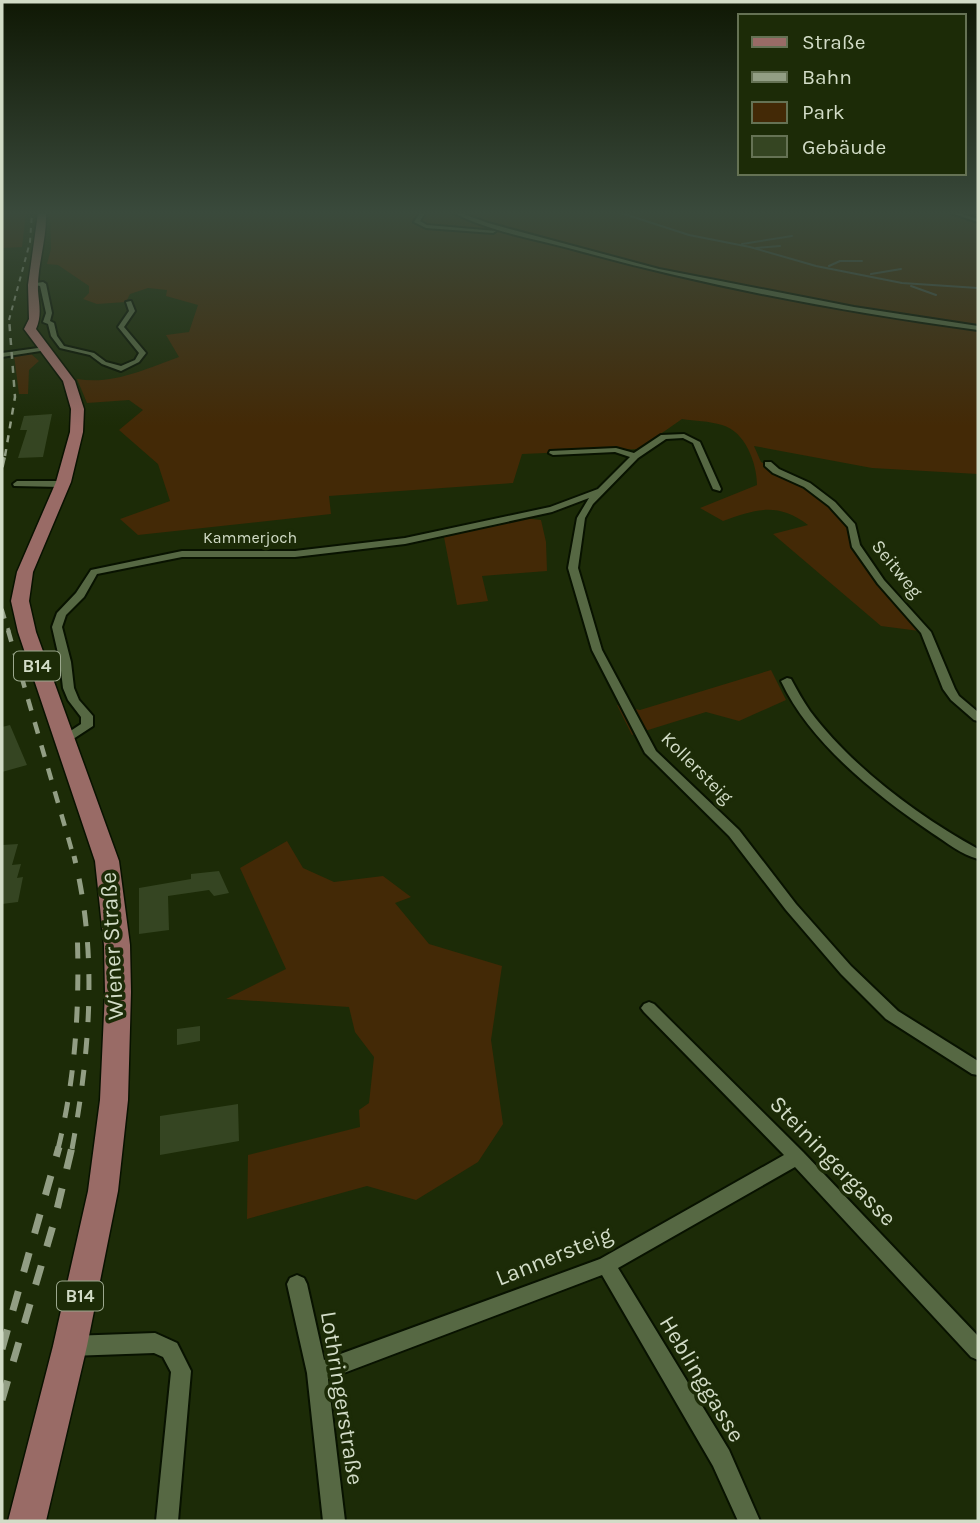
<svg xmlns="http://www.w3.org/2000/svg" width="980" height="1523" font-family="Karla,sans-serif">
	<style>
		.green { fill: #432906 }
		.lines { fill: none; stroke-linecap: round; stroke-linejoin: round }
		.stream { stroke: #47544d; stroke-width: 2 }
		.building { fill: #354522 }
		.minor-casing { stroke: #081200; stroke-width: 4 }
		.primary-casing { stroke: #081200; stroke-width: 3 }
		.minor { fill: #566843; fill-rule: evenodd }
		.primary { fill: #996b66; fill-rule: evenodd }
		.rail-far5 { stroke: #929e84; stroke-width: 2; stroke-dasharray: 5 5; stroke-linecap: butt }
		.rail-far4 { stroke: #929e84; stroke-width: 2.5; stroke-dasharray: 7 7; stroke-linecap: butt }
		.rail-far3 { stroke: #929e84; stroke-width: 3.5; stroke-dasharray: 10 10; stroke-linecap: butt }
		.rail-far2 { stroke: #929e84; stroke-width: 4.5; stroke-dasharray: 12 12; stroke-linecap: butt }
		.rail-far1 { stroke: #929e84; stroke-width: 5; stroke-dasharray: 16 16; stroke-linecap: butt }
		.rail { stroke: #929e84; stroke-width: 7; stroke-dasharray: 20 20; stroke-linecap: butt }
		.labels { text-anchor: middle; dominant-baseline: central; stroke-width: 7; stroke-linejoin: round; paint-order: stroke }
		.far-street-label { font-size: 16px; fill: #d2dcc7; stroke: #1c2b07 }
		.shield { fill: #1c2b07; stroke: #9ba78d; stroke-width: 2 }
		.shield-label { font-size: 18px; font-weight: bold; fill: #d2dcc7 }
		.street-label { font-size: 19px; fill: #d2dcc7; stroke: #1c2b07 }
		.near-street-label { font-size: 23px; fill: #d2dcc7; stroke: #1c2b07 }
	</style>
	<rect width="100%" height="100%" fill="#1c2b07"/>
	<path class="green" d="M2 213H26L22 247 2 248Z
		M50 213H954L978 221V474L872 468 754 446 761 462 789 477 787 479 803 487 852 524C859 566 899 601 927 632L881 626 773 534 808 525C778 502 756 509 723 521L700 508 757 485C757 463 745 431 722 425 709 421 695 421 682 419L639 449 522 454 513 483 329 496 331 514 138 535 120 519 170 501 158 464 119 430 143 410 129 400 87 403 77 379C114 385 145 369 179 357L166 335 189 332 198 305 166 296 167 290 148 288 130 294 126 302 97 304 83 299 89 293V286L58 265 47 264 51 249Z
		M30 353 39 361 29 370 28 394H19L14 355Z
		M524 518 541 520 546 542 547 571 482 576 488 601 457 605 444 537Z
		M771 670 786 700 739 721 706 712 632 735 617 705 640 710Z
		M287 841 303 868 334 882 383 876 411 897 395 903 429 944 502 966 491 1040 503 1124 478 1162 416 1200 367 1186 247 1219 248 1155 360 1127 359 1110 369 1103 374 1057 355 1032 349 1007 226 999 286 969 240 868Z"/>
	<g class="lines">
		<path class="stream" d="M621 213 689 235 750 247 816 266 902 283 978 288
			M742 244 792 236
			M756 248 780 246
			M829 266 840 261H862
			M871 274 901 269
			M911 286 936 295"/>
	</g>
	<path class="building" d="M52 414 43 457 18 458 27 430H20L24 416Z
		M10 725 27 765 2 772V727Z
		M18 844 12 865 21 864 17 878 23 877 18 902 2 904V845Z
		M219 871 229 893 214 896 209 890 168 896 169 930 139 934V888L191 879V874Z
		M200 1026V1041L177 1045V1029Z
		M238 1104 239 1141 160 1155V1116Z"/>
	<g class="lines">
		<defs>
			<path id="minor" d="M420 213H425L420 221 427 225 496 231 493 233 426 228 414 222Z
				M454 213H461L488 223 659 269 854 307 978 326V330C843 312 707 286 576 250 536 239 491 232 454 213Z
				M951 213H959L978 219V222Z
				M43 282 46 284 52 313 50 321 54 323 57 336 64 346 94 353 106 362 121 366 135 360 139 353 118 327 129 311 126 302 131 301 135 311 124 327 146 353 139 362 121 371 102 364 90 355 60 348 51 336 48 324 43 322 46 313 40 286 30 284Z
				M45 347 47 348V350L2 357V353Z
				M684 434 700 442 721 489 720 491 713 489 693 443 683 438 666 439 638 458 593 504 585 518 578 568 602 650 656 751 739 830 796 904 851 966 898 1011 978 1061V1075L972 1074 886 1019 841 974 786 910 729 836 645 753 592 650 568 568 577 518 589 498 552 512 405 544 295 557H182L97 574 84 597 66 615 62 627 71 662 74 688 79 700 93 716V726L67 743H59L57 740 81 724V717L68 700 63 688 60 662 52 627 57 613 76 593 91 570 182 551H295L405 538 550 507 598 489 630 457 615 452 553 455 549 453 550 451 616 448 634 453 661 435Z
				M765 462H771L779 469 810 483 835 502 855 524 860 545 884 580 931 632 955 689 959 696 978 712V721L974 720 951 700 943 689 921 633 878 584 852 547 848 527 829 506 804 487 773 473 765 466Z
				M17 481H61L65 484 61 487 14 486 13 484Z
				M787 678 791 679C797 690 803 701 810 711 852 767 918 816 978 849V859C962 855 946 842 932 833 876 795 810 743 781 681Z
				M649 1002 654 1004 803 1152 978 1336V1360L971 1357 795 1167 618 1268 729 1450 760 1521H738L713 1466 602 1275 328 1379 345 1521H323L307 1373 287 1284 290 1278 297 1275 304 1278 307 1284 324 1360 600 1259 784 1155 644 1012 641 1008 644 1004Z
				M155 1333 177 1343 191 1371 178 1521H156L171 1372 163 1357 154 1353 70 1356 63 1353 60 1346 63 1339 70 1336Z"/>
			<path id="primary" d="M38 213H46C47 240 37 265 38 291 39 304 42 316 36 329L75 381 84 409 83 432 71 482 33 572 29 601 36 632 119 861 130 945 131 992 128 1100 118 1191 87 1346 46 1521H8L53 1346 88 1191 100 1100 105 992 104 945 95 861 18 632 11 601 17 572 56 482 70 432 71 409 63 381 24 329 29 319 28 285Z"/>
		</defs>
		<use href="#minor" class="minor-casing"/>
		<use href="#primary" class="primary-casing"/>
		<use href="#minor" class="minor"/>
		<use href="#primary" class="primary"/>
		<path class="rail-far5" d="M9 320 30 242 32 213"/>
		<path class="rail-far4" d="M5 456 15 397 9 318"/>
		<path class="rail-far3" d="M2 467 5 454
			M2 609 9 632"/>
		<path class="rail-far2" d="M8 630 74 858"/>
		<path class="rail-far1" d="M58 1149C76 1076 80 1002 77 927
			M72 1149C90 1051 98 953 74 856"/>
		<path class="rail" d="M2 1349 59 1147
			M2 1400 54 1222 72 1147"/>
	</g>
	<linearGradient id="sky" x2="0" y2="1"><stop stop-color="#0f1804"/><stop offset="0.5" stop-color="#3a4a3c"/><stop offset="1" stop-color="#3a4a3c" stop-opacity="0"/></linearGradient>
	<rect width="980" height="426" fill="url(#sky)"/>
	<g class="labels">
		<g class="far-street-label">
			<text x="250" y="537">Kammerjoch</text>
		</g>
		<g class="shield">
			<rect x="14" y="651.5" width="46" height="29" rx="5"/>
			<rect x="57" y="1281.5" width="46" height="29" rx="5"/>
		</g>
		<g class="shield-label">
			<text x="37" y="666">B14</text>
			<text x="80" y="1296">B14</text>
		</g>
		<g class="street-label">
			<text transform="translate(897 569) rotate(51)">Seitweg</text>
			<text transform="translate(697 768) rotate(45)">Kollersteig</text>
		</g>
		<g class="near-street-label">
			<text transform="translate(112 946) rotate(-93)">Wiener Straße</text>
			<text transform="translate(833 1161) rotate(46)">Steiningergasse</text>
			<text transform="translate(554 1256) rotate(-22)">Lannersteig</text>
			<text transform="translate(702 1379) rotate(59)">Heblinggasse</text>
			<text transform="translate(342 1398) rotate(81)">Lothringerstraße</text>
		</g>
	</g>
	<rect width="980" height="1523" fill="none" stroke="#d2dcc7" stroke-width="7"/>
	<rect x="738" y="14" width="228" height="161" fill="#1c2b07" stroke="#657254" stroke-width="2"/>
	<rect x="752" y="37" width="35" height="10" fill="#996b66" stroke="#657254" stroke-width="2"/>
	<text x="802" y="49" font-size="21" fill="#d2dcc7">Straße</text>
	<rect x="752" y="72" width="35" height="10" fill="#929e84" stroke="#657254" stroke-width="2"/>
	<text x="802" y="84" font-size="21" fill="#d2dcc7">Bahn</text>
	<rect x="752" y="102" width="35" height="21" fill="#432906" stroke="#657254" stroke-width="2"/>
	<text x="802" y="119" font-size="21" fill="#d2dcc7">Park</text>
	<rect x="752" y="136" width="35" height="21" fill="#354522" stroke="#657254" stroke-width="2"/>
	<text x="802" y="154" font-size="21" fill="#d2dcc7">Gebäude</text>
</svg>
